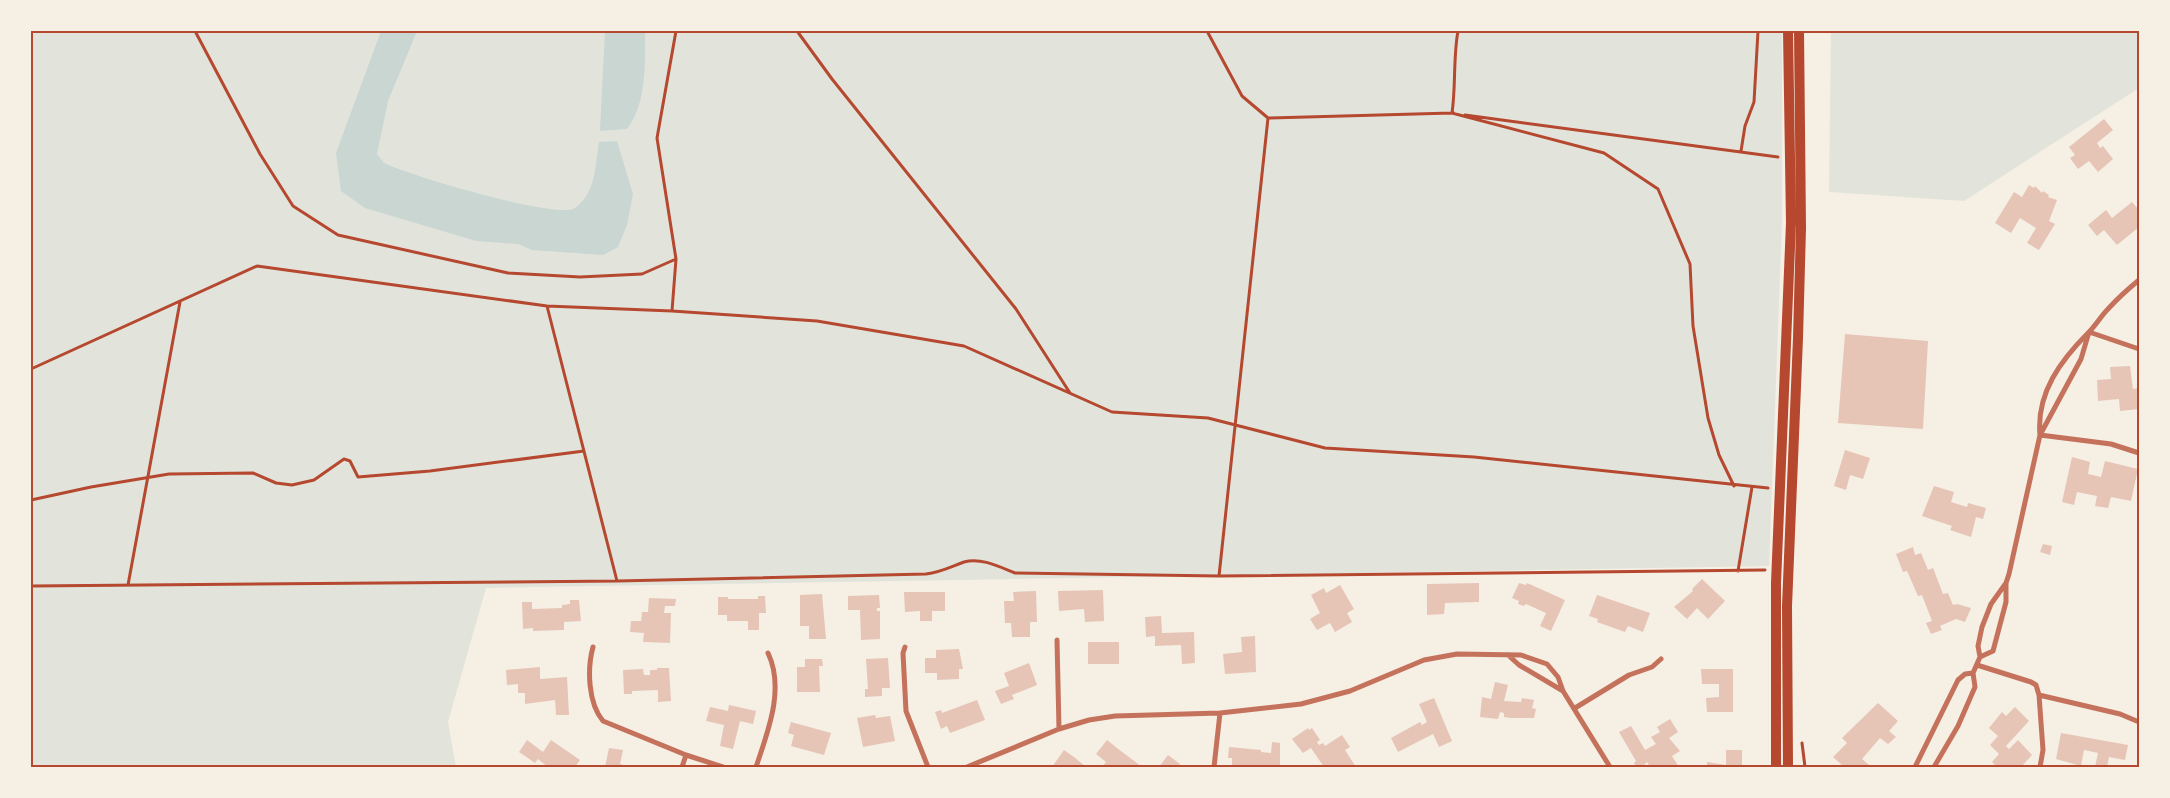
<svg xmlns="http://www.w3.org/2000/svg" width="2170" height="798" font-family="Poppins,sans-serif">
	<style>
		.green { fill: #e2e4dc }
		.water { fill: #c9d6d2 }
		.building { fill: #e6c5b7 }
		.lines { fill: none; stroke-linecap: round; stroke-linejoin: round }
		.path { stroke: #b5482f; stroke-width: 3 }
		.minor { stroke: #c5725c; stroke-width: 5 }
		.secondary { stroke: #b5482f; stroke-width: 10 }
		.neatline { fill: none; stroke: #b5482f; stroke-width: 2 }
	</style>
	<rect width="100%" height="100%" fill="#f6efe4"/>
	<path class="green" d="M31 31H1782V224L1769 566 486 588 448 722 456 767H31Z
		M1831 31H2139V88L1964 201 1829 192Z"/>
	<path class="water" d="M381 31H417L388 101 377 154 384 163C408 175 558 220 575 208 596 193 595 166 599 142L617 141 633 194 627 225 618 247 603 255 532 250 518 244 476 241 365 208 341 191 336 153Z
		M605 31H645C645 63 647 103 627 129L600 131Z"/>
	<path class="building" d="M2104 119 2113 130 2097 143 2100 148 2103 146 2113 159 2098 172 2089 161 2078 169 2070 158 2075 155 2069 147Z
		M2029 185 2034 188 2035 186 2042 193 2043 191 2049 195 2048 197 2057 200 2049 221 2055 224 2039 250 2027 243 2036 228 2020 218 2011 233 1995 223 2014 192 2022 197Z
		M2132 202 2139 210V227L2117 245 2104 230 2097 236 2088 225 2106 210 2112 218Z
		M1845 334 1928 341 1923 429 1838 423Z
		M2130 366 2133 389 2139 388V409L2120 411 2119 399 2098 401 2097 380 2111 379 2110 367Z
		M1845 450 1870 458 1863 479 1850 475 1846 490 1834 486Z
		M2072 457 2090 462 2088 474 2101 477 2105 461 2138 469 2131 501 2111 497 2108 508 2095 506 2097 496 2077 492 2074 505 2062 502Z
		M1934 486 1954 492 1951 502 1967 507 1968 503 1986 508 1983 519 1976 517 1971 537 1950 530 1952 526 1922 516Z
		M2043 544 2052 546 2050 555 2040 552Z
		M1913 547 1915 555 1921 553 1928 570 1933 568 1943 594 1948 593 1953 605 1957 604 1971 608 1965 622 1956 619 1940 626 1942 630 1931 634 1926 623 1932 621 1922 595 1918 596 1907 571 1903 572 1896 554Z
		M1702 579 1725 601 1708 619 1697 608 1687 619 1674 607 1693 591 1692 589Z
		M1479 583V602L1445 603 1444 614 1427 615V584Z
		M1519 583 1526 585 1527 583 1565 600 1551 631 1540 626 1546 613 1526 604 1524 606 1518 604 1519 601 1512 598Z
		M1340 585 1354 609 1347 613 1352 622 1335 632 1330 623 1317 630 1310 619 1320 613 1311 595 1324 588 1326 593Z
		M1103 590 1104 621 1085 622 1084 609 1059 611 1058 591Z
		M1036 591 1037 622H1030V637H1012L1011 623H1005L1004 601H1014L1013 592Z
		M904 592H945V611H932V621H920V611L905 612Z
		M822 594 826 639H809V626H800V595Z
		M879 595 880 608H877V611H880V639L861 640 860 610H848V596Z
		M1597 595 1650 613 1643 632 1628 626 1625 632 1597 622 1598 619 1589 616Z
		M758 596H765L766 613H759V630H748V621H727V615H718V597H728V599H758Z
		M649 598 676 599 675 606H665L664 613H671L670 643 643 642 644 633 630 632 631 621H641L642 612H648Z
		M570 600H579L581 621 564 622V630L533 631V628L523 629 522 602H532V609L562 608V605L570 604Z
		M1161 616 1162 633 1194 632 1195 663 1182 664 1181 645 1155 646V636L1146 637 1145 617Z
		M1255 636 1256 672 1225 674 1223 654 1242 652 1241 637Z
		M1088 642H1119V664H1088Z
		M959 649 963 669H959V679L937 680V673H925V658H936V650Z
		M888 658 890 688H882V696L865 697V689H868L866 659Z
		M805 659H822L823 666H819L820 692H797V667H805Z
		M1029 663 1037 685 1012 695 1014 699 1001 704 995 691 1009 686 1004 673Z
		M540 667V679L567 677 569 715H556L555 700 525 704V693H518V684L507 685 506 670Z
		M657 668H669L671 701 658 702V690L632 691V694H624L623 670 643 669 644 675H650V670H657Z
		M1701 669H1733V712H1707L1706 698 1719 697V684H1702Z
		M1495 682 1508 685 1504 701 1521 702 1522 698 1534 700 1532 708 1536 709 1534 718H1511L1504 717V713L1500 712 1498 719 1480 717 1482 697 1491 699Z
		M1434 698 1452 741 1439 747 1433 734 1398 752 1391 738 1420 722 1422 725 1427 722 1419 704Z
		M977 700 985 720 950 733 947 726 941 729 935 712 941 710 942 713Z
		M1878 703 1898 721 1889 731 1896 737 1888 744 1880 738 1862 759 1869 765 1844 767 1833 757 1847 743 1842 738Z
		M729 705 756 711 753 724 740 721 733 749 720 746 724 725 706 721 710 707 728 711Z
		M2015 707 2029 721 2006 746 2009 749 2018 740 2032 755 2021 767H1997L1992 762 1999 754 1990 745 1998 736 1989 728 2002 712 2006 716Z
		M875 715 876 718 890 716 895 741 863 747 857 718Z
		M1670 719 1678 732 1669 738 1680 751 1672 756 1679 767H1650L1647 762 1642 767H1636L1634 763 1636 761 1619 732 1631 726 1645 750 1656 744 1651 737 1660 732 1657 727Z
		M791 722 831 733 824 755 791 746 794 735 788 733Z
		M1308 728 1309 730 1312 728 1320 740 1317 742 1319 745 1323 743 1325 746 1342 735 1350 747 1345 750 1356 767H1324L1311 748 1303 753 1292 739Z
		M2061 733 2128 745 2125 760 2109 757 2107 767H2095L2098 753 2084 750 2081 766 2056 759Z
		M527 740 543 752 551 740 580 760 575 767H548L538 759 535 763 519 752Z
		M1107 740 1117 748 1142 767H1102L1106 762 1096 754Z
		M1272 742 1280 743V767H1232V758H1228L1229 747 1261 750V752L1271 753Z
		M609 748 623 750 620 764 630 767H605Z
		M1064 750 1074 757 1086 767H1052Z
		M1726 750H1742V767H1707V762L1726 765Z
		M1168 755 1180 764 1178 767H1159Z"/>
	<g class="lines">
		<path class="path" d="M195 31 260 154 293 206 338 235 508 273 580 277 642 274 676 259
			M797 31 832 79 1016 309 1070 393
			M1207 31 1242 96 1268 118 1452 113 1604 153 1658 189 1690 264 1693 326 1708 418 1719 455 1734 486
			M1454 113H1452C1456 86 1453 58 1458 31
			M1465 115 1778 157
			M1741 151 1745 126 1754 102 1758 31
			M547 306 617 581
			M672 311 676 259 657 138 676 31
			M31 369 257 266 547 306 672 311 817 321 964 346 1112 412 1208 418 1325 448 1474 457 1768 488
			M31 500 91 487 169 474 253 473 276 483 292 485 314 480 344 459 350 461 358 477 430 471 584 451
			M1738 571 1752 487
			M1219 576 1268 118
			M128 585 180 302
			M31 586 617 581 926 574C942 572 950 567 964 562 981 557 1000 567 1015 573L1219 576 1765 570
			M1802 743 1805 767"/>
		<path class="minor" d="M2089 332 2139 349
			M2040 435C2036 393 2061 360 2089 332 2096 325 2101 316 2108 309 2118 298 2128 289 2139 280
			M2040 435 2111 444 2139 453
			M1057 640 1059 729
			M593 647C587 669 588 703 603 721L686 755
			M905 647 903 653 906 711 928 767
			M1508 655 1519 665 1563 691
			M1980 657 1993 651 2006 602V583
			M1977 665 2031 682 2036 685 2039 695 2120 714 2139 722
			M2039 695 2043 750 2040 767
			M1575 708 1629 675 1652 667 1661 659
			M682 767 686 755 723 767
			M756 767C768 731 785 689 768 653
			M967 767 1059 729 1089 720 1115 716 1220 713 1301 704 1350 691 1424 660 1457 654 1521 655 1547 664 1558 677 1563 691 1610 767
			M1214 767 1220 713
			M1915 767 1958 680 1965 674 1973 673
			M1934 767 1958 726 1975 687 1973 673 1980 657 1978 646 1982 627 1991 604 2006 583 2009 574 2040 435 2081 359 2089 332"/>
		<path class="secondary" d="M1776 767V583L1791 223 1788 31
			M1788 767 1787 606 1798 338 1801 228 1799 31"/>
	</g>
	<rect width="2170" height="798" fill="none" stroke="#f6efe4" stroke-width="65"/>
	<rect x="32" y="32" width="2106" height="734" class="neatline"/>
</svg>
